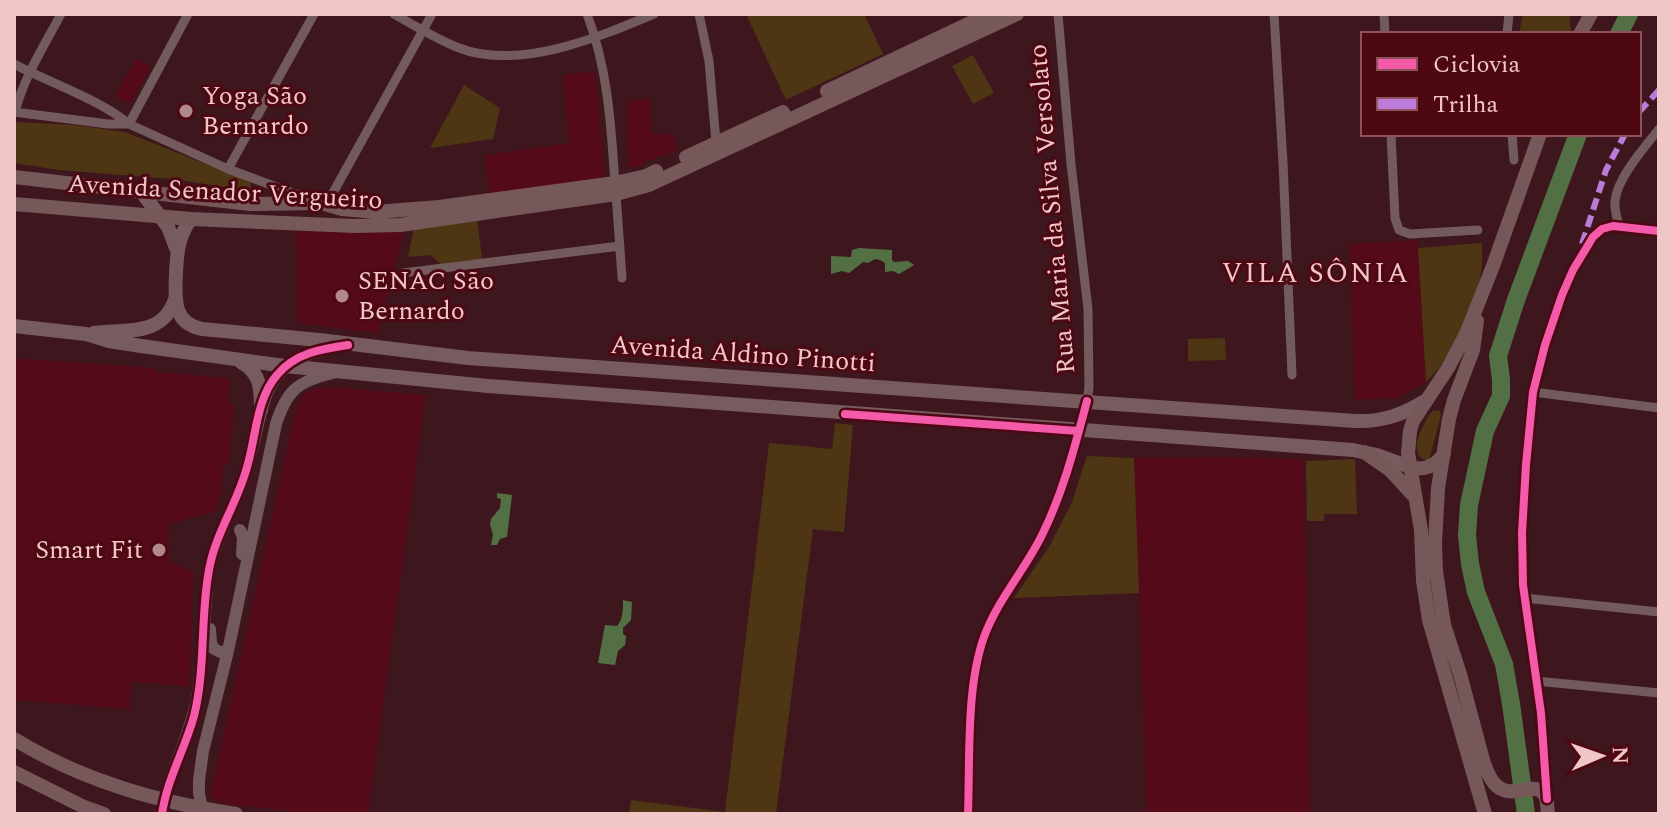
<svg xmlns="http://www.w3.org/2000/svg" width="1673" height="828" font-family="Spectral,serif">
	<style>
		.built { fill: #540a18 }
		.green { fill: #4e3514 }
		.water { fill: #537045 }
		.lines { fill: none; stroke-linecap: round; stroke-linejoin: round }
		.river { stroke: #537045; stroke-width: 18 }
		.minor { stroke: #725a5d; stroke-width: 9 }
		.tertiary { stroke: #725a5d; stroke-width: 12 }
		.secondary { stroke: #775b5e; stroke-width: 14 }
		.primary { stroke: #76585b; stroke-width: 14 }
		.quiet { stroke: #bd7bd9; stroke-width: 6; stroke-dasharray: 12 6; stroke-linecap: butt }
		.cycleway-casing { stroke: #4d0814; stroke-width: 13 }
		.cycleway { stroke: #f35aa7; stroke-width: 8 }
		.poi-dot { fill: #b2898b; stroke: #4d0814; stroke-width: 3 }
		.labels { text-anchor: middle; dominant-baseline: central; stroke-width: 6; stroke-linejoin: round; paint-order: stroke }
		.poi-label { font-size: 26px; fill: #f1c6c6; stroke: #4d0814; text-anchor: start }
		.street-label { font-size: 26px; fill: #f1c6c6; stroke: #4d0814 }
		.neighbourhood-label { font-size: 28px; letter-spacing: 2px; fill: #f1c6c6; stroke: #4d0814 }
	</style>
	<rect width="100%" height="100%" fill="#3e171e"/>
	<path class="built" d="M136 59 151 67 130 104 115 96Z
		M595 71 605 179 489 194 485 155 569 143 563 75Z
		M650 99 652 134H674L677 152 668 153V156H657L655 160H646L644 166 628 167 627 100Z
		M405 228 378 333 297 323 296 231H339Z
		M1418 240 1426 382 1397 398 1355 400 1349 244Z
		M14 358 157 368V372L230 378 228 403 234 405 229 464 223 465 222 492 214 512 169 524 168 562 193 571 190 687 131 681 130 709 14 700Z
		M331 387 426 395 368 814H315L220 803 210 796 295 411 303 396 311 389Z
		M1221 457 1304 459 1310 814H1147L1134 458Z"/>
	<path class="green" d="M746 14H864L883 54 786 100Z
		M1523 14H1569L1571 34H1519Z
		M973 55 994 93 973 104 952 66Z
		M464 85 500 108 493 139 430 148Z
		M14 122 74 125 125 132 251 182 250 191 173 179 59 170 14 163Z
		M477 218 482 259 440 264 431 255 408 257 414 227Z
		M1482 243V267L1478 290 1456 341 1439 368 1426 382 1418 248Z
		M1225 338 1226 360 1188 361V339Z
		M1433 410 1440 411 1441 415 1430 457 1427 460C1405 456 1424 421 1433 410Z
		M835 423 853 425 844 532 813 529 776 814H629L631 800 725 812 769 443 832 449Z
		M1087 456 1134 458 1139 593 1014 598 1049 547 1072 502Z
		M1355 459 1357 514H1324V521H1307L1306 461Z"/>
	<path class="water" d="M859 248 892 250V260L894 262 908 261 914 265 899 274 893 271 885 272V263L880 260 875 259 868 263 863 262 849 273 842 271 831 274V256L851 257 852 250Z
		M497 493 512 495 507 537 500 539 497 545H491L493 535 490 524 491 519 500 508 501 499 497 498Z
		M623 600 632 602 631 620 623 628V634L626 636 625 645 618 651 615 665 598 663 605 625 617 626C623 620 623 609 623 600Z"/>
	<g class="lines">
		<path class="river" d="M1619 34 1629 14
			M1526 814 1511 704 1504 664 1476 592 1470 564 1467 535 1469 505 1485 431 1501 396V379L1498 356 1516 300 1578 134"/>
		<path class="minor" d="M394 14C415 26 436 39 459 48 519 71 599 37 654 14
			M587 14C608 69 611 125 615 183
			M699 14 709 61 716 142
			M1274 14 1283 162 1292 375
			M1384 14 1385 34
			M1507 34 1509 14
			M14 64C48 82 101 100 129 124
			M14 112 108 124H129L228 169 314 201
			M15 112C24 77 44 46 61 14
			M129 124 188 14
			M1391 134 1395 218 1399 230 1410 234 1478 230
			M1512 134 1514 160
			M228 169 314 14
			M616 194 622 278
			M328 206 329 200 432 14
			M1619 226C1617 218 1614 209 1615 201 1617 178 1645 147 1659 129
			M403 273 620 246
			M1533 392 1659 408
			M1524 598 1659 612
			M1536 681 1659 693
			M1547 798 1541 713 1523 585 1522 533 1526 465 1533 392 1545 345 1562 295 1573 270 1593 237 1602 229 1613 226 1659 231
			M968 814 972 698 976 668 985 636 1003 598 1036 546 1046 526 1074 448 1087 401 1089 388 1088 309 1071 164 1058 14"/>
		<path class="tertiary" d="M240 530 243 537 242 554
			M210 629 211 643 214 649 220 652 228 651
			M202 809 199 793V780L203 751 228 651 276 424C287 390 298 381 333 373
			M162 814C168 773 190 738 197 698 203 666 203 633 206 601 207 589 207 576 210 565 218 531 238 501 247 468 267 401 257 359 341 346"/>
		<path class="secondary" d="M140 190 168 227 176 248
			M191 219C178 236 177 253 176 273 175 297 172 323 202 329L319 340 468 358 1355 421C1382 422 1402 415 1425 401
			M14 326 86 334 109 341 141 346 285 366 488 386 1353 450 1377 455 1410 467
			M94 333C126 329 163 337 175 299
			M241 362C261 373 261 389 261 410"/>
		<path class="primary" d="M1580 34 1591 14
			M827 91 989 14
			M686 157 783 112
			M14 177 250 204 321 203 342 209 376 212 439 207 615 183 646 176 656 171
			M14 204 191 219 355 226 400 225 616 194 649 185 1017 14
			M1477 321 1473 350 1454 400 1449 419 1438 488 1435 543 1436 571 1444 625 1460 674 1483 760C1500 817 1529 775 1544 794 1548 799 1547 808 1548 814
			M1364 452 1390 470 1413 495
			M1410 467C1424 471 1436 466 1444 454
			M14 739C83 781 157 802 236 814
			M14 772 82 806 104 814
			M1485 814 1429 620 1423 581 1421 530 1408 453 1410 431 1413 421 1448 368 1466 334 1493 266 1540 134"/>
		<path class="quiet" d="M1639 112 1659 90
			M1582 244 1606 170 1625 134"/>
		<defs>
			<path id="cycleway" d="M845 414 1079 431
				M1547 799 1541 713 1523 585 1522 533 1526 465 1533 392 1545 345 1562 295 1573 270 1593 237 1602 229 1613 226 1659 231
				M162 814C167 779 185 749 194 716 206 668 200 618 209 570 215 534 238 502 247 467 256 438 256 399 277 375 295 353 321 349 348 345
				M968 814C970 760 966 687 984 637 998 599 1025 570 1042 535 1063 493 1075 446 1087 401"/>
		</defs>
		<use href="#cycleway" class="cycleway-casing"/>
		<use href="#cycleway" class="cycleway"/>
	</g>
	<g class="poi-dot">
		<circle cx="186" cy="111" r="8"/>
		<circle cx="342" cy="296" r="8"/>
		<circle cx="159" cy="550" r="8"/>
	</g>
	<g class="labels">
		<g class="poi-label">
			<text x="202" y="96">Yoga São<tspan x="202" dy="30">Bernardo</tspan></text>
			<text x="358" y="281">SENAC São<tspan x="358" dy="30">Bernardo</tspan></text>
			<text x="143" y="550" text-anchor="end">Smart Fit</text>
		</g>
		<g class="street-label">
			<text transform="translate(225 192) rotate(3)">Avenida Senador Vergueiro</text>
			<text transform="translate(1052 209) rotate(-95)">Rua Maria da Silva Versolato</text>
			<text transform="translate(743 354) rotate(4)">Avenida Aldino Pinotti</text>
		</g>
		<g class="neighbourhood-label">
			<text x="1316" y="273">VILA SÔNIA</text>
		</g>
	</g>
	<rect width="1673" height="828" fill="none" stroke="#f1c6c6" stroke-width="32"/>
	<rect x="1361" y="32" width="280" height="104" fill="#4d0814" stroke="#8f545b" stroke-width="2"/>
	<rect x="1377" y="58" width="40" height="12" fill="#f35aa7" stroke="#8f545b" stroke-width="2"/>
	<text x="1433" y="72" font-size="24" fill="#f1c6c6">Ciclovia</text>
	<rect x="1377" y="98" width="40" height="12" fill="#bd7bd9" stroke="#8f545b" stroke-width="2"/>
	<text x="1433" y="112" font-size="24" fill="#f1c6c6">Trilha</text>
	<g transform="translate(1601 756) rotate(88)" stroke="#4d0814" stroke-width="6" paint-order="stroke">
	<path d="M0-6L14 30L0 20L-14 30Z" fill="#f1c6c6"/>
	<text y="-12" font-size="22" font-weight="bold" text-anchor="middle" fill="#f1c6c6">N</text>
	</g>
</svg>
